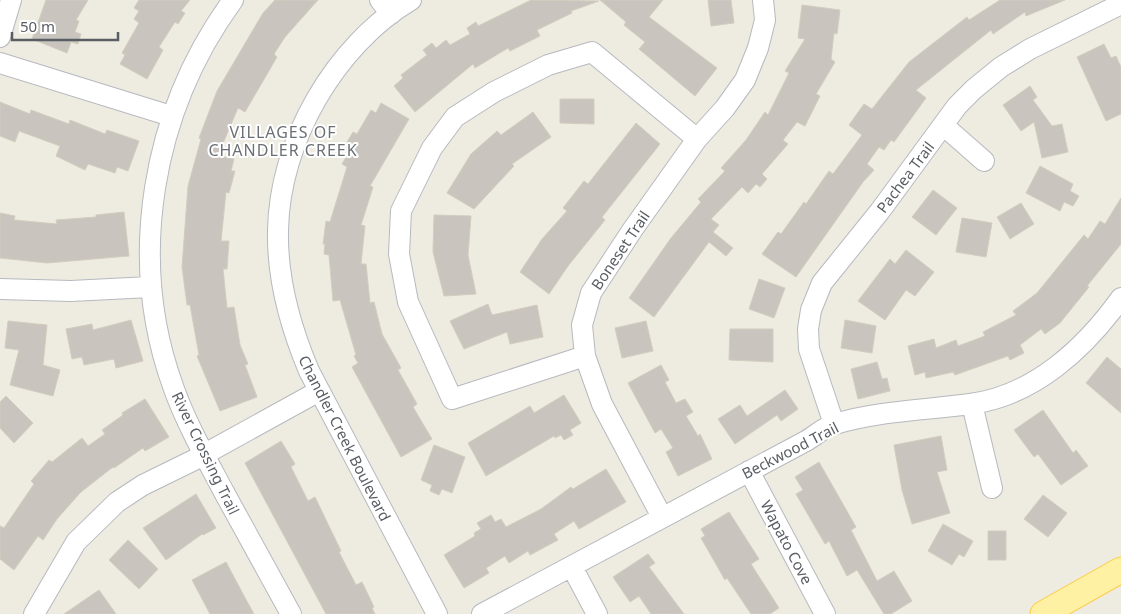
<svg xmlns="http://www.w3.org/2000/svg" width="1121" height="614" font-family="'Noto Sans',sans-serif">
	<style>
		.building { fill: #c9c5be; stroke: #d3cdbe }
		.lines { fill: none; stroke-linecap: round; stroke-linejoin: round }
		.minor-casing { stroke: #b6b9bf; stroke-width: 22 }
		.major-casing { stroke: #fdcc4a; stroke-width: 27 }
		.minor { stroke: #fff; stroke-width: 20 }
		.major { stroke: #fff1a4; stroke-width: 25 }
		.labels { text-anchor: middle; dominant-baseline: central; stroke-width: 4; stroke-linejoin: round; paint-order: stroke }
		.street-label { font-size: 15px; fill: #595e63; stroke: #fff }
		.neighbourhood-label { font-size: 16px; letter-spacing: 1px; fill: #6a7075; stroke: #fff }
	</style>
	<rect width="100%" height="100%" fill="#eeebe0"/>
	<path class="building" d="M46 0H88L76 20 79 21 75 32 81 34 78 44 71 42 67 53 32 39Z
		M139 0H190L181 11 185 13 178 24 175 22 159 47 163 50 147 79 120 64 125 55 122 53 139 23 134 19 139 11 134 8Z
		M275 0H318L285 37 274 54 277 57 245 112 238 108 218 155 234 159 231 171H235L229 193 226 192 221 241H229L227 269H223L227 308 234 307 240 345 248 364 245 365 257 397 220 411 197 356 199 355 190 305H187L182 267 188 186 201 139 199 138 217 91 263 13Z
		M531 0 599 1 571 11 572 13 537 30 540 36 510 51 508 48 475 68 473 64 415 112 394 86 403 78 401 75 427 55 423 50 432 43 436 48 446 40 450 45 470 34 467 28 476 22 478 26Z
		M600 0H663L649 17 717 68 695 96 639 49 645 42 624 25 626 22Z
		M708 0H731L734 23 711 26Z
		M1000 0H1065L1026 16 1025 12 993 34 991 30 916 90 926 98 894 142 891 140 884 150 879 147 867 164 874 170 863 182 796 277 762 254 778 232 781 234 804 202 806 204 829 171 833 174 862 135 849 125 864 104 872 109 909 62 967 17 969 20Z
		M802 5 840 10 837 34 834 33 831 59 835 62 816 94 820 96 805 126 797 122 783 140 788 144 762 174 767 179 760 187 756 184 748 193 742 187 711 219 719 225 713 232 733 248 726 256 709 242 654 317 629 298 671 238 701 202 698 199 725 171 721 168 746 140 765 112 768 115 789 73 785 71 805 39 798 38Z
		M1104 44 1111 58 1116 56 1121 67V114L1106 121 1077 57Z
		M1030 86 1037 97 1033 100 1052 126 1062 124 1068 152 1042 158 1034 122 1021 131 1003 105Z
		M560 99H594V124L560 123Z
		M0 102 30 114 31 110 69 124 70 120 105 134 107 130 139 141 128 171 117 167 115 173 88 164 85 170 56 156 60 146 19 131 15 142 0 136Z
		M381 103 409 119 370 186 373 187 361 225 365 226 361 264H366L370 303 374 302 382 334 401 368 398 370 417 404 413 407 432 439 401 457 352 367 358 363 354 356 356 355 340 300 333 301 329 255 324 254 325 244H323L326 221 330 222 347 167 342 164 349 152 343 149 353 132 357 134 371 110 376 113Z
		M533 112 551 137 512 164 514 166 474 209 447 193 471 154 497 131 501 135Z
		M636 123 660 144 602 217 605 220 568 266 549 294 520 272 542 239 567 211 563 208 584 181 588 184Z
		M1040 166 1073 184 1070 191 1079 196 1073 206 1064 202 1060 211 1026 193Z
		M933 190 957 208 936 235 912 217Z
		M1121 198V244L1087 286 1089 287 1060 323 1045 334 1041 329 1020 345 1024 353 1010 360 1008 356 955 375 953 372 926 378 925 372 915 375 908 346 934 339 936 348 956 340 958 346 985 336 983 332 1016 315 1013 311 1037 293 1084 235 1088 239 1100 221 1105 224Z
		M1021 203 1034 224 1010 239 997 217Z
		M124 212 129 256 47 263 0 258V213L15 216 14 220 57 224 56 220 96 217V215Z
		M434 215 471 216 468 255 476 294 444 296 433 252Z
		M962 218 992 223 986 257 956 252Z
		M906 250 934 272 915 296 906 290 885 320 858 301 890 259 895 264Z
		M759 279 785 288 774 318 749 309Z
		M488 304 492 315 537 305 543 337 510 344 507 332 464 349 450 321Z
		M131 320 143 361 116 368 114 359 84 365 82 357 72 359 66 329 92 324 93 330Z
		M845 320 876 326 872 353 841 348Z
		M8 321 47 325 43 365 60 370 53 396 10 385 19 350 5 348Z
		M646 321 653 351 622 358 615 328Z
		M730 329H773V362L729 360Z
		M1107 357 1121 369V413L1086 383Z
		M877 362 882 379 887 378 890 391 858 399 851 369Z
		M661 365 669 380 665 382 676 403 685 399 693 412 686 416 698 436 700 434 712 459 678 476 666 452 673 448 661 429 655 433 628 383Z
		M785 390 798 409 781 421 777 415 735 444 718 419 740 405 747 416Z
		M564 395 581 423 570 430 573 435 564 440 561 435 555 438 554 436 486 476 468 443 530 406 534 413Z
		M6 396 33 423 14 443 0 428V402Z
		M145 399 169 437 145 451 143 448 114 468 113 467 81 492 57 519 43 540 38 536 14 570 0 559V526L4 528 34 484 31 481 49 460 52 462 82 438 88 446 105 434 102 430 123 415 122 413Z
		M1043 410 1073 453 1076 450 1088 466 1061 485 1038 454 1034 457 1014 430Z
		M941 436 947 470 937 472 950 513 912 524 902 490 894 445Z
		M281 441 295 464 291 467 308 501 315 497 341 551 339 552 356 585 362 582 374 607 372 608 375 614H326L245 463Z
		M434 445 465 457 452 493 442 489 439 495 430 491 432 485 421 480Z
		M819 462 856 527 851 530 877 581 894 571 912 601 891 614H884L857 570 847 576 829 541 825 544 796 494 803 490 795 477Z
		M606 469 626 502 579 529 574 521 554 534 558 540 530 555 528 551 509 563 505 556 486 568 489 573 464 588 444 555 475 536 474 533 481 529 477 523 491 515 495 522 501 519 506 527 541 509 571 487 573 489Z
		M196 494 216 528 203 535 202 534 166 560 143 528Z
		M1043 495 1067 513 1048 537 1024 519Z
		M729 512 759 559 751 564 779 608 770 614H751L727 578 725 580 701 538 705 536 701 529Z
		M943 524 973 541 964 557 959 554 952 565 928 551Z
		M988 531H1006V560H988Z
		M128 540 158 569 139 589 109 560Z
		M648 554 655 563 649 567 684 614H651L639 596 630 602 613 577Z
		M226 562 243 594 254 614H210L192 580Z
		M99 590 116 614H64Z"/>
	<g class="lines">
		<defs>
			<path id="minor" d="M233 0C152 111 126 259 174 389 187 425 207 460 225 494 247 534 269 574 291 614
				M380 0 391 14
				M411 0C335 45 279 142 278 231 277 279 290 326 309 371L437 614
				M0 37 11 0
				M0 63 171 116
				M943 125 984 161
				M0 289 71 291 150 287
				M585 356 452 399 408 302 399 254 401 211 432 148 455 117 494 92 548 65 592 52 697 139
				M972 404 992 488
				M834 424 809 349 808 329 811 310 822 283 880 211 957 106 974 89 1001 67 1030 49 1121 4
				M749 471 825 614
				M662 517 602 404 585 356 582 325 591 293 633 229 697 139 725 108 745 80 758 48 765 20 763 0
				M572 567 597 614
				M34 614 76 542 117 502 143 485 194 460 319 391
				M482 614 806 441C815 436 825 426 835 424 877 411 927 410 970 404 1034 396 1085 348 1121 298"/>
			<path id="major" d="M1043 614 1121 570"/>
		</defs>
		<use href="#minor" class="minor-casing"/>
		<use href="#major" class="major-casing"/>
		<use href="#minor" class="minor"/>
		<use href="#major" class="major"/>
	</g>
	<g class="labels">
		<g class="street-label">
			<text transform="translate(905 177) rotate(-53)">Pachea Trail</text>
			<text transform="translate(620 250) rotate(-56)">Boneset Trail</text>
			<text transform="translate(345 438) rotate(63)">Chandler Creek Boulevard</text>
			<text transform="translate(790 450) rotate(-27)">Beckwood Trail</text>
			<text transform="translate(206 453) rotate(64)">River Crossing Trail</text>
			<text transform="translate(787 542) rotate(62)">Wapato Cove</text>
		</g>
		<g class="neighbourhood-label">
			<text x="283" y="132">VILLAGES OF<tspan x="283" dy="18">CHANDLER CREEK</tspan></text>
		</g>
	</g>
	<path d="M12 32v8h106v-8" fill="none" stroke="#595e63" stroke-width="2.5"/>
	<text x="20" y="32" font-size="15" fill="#595e63" stroke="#ffffff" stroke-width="4" paint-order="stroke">50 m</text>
</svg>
